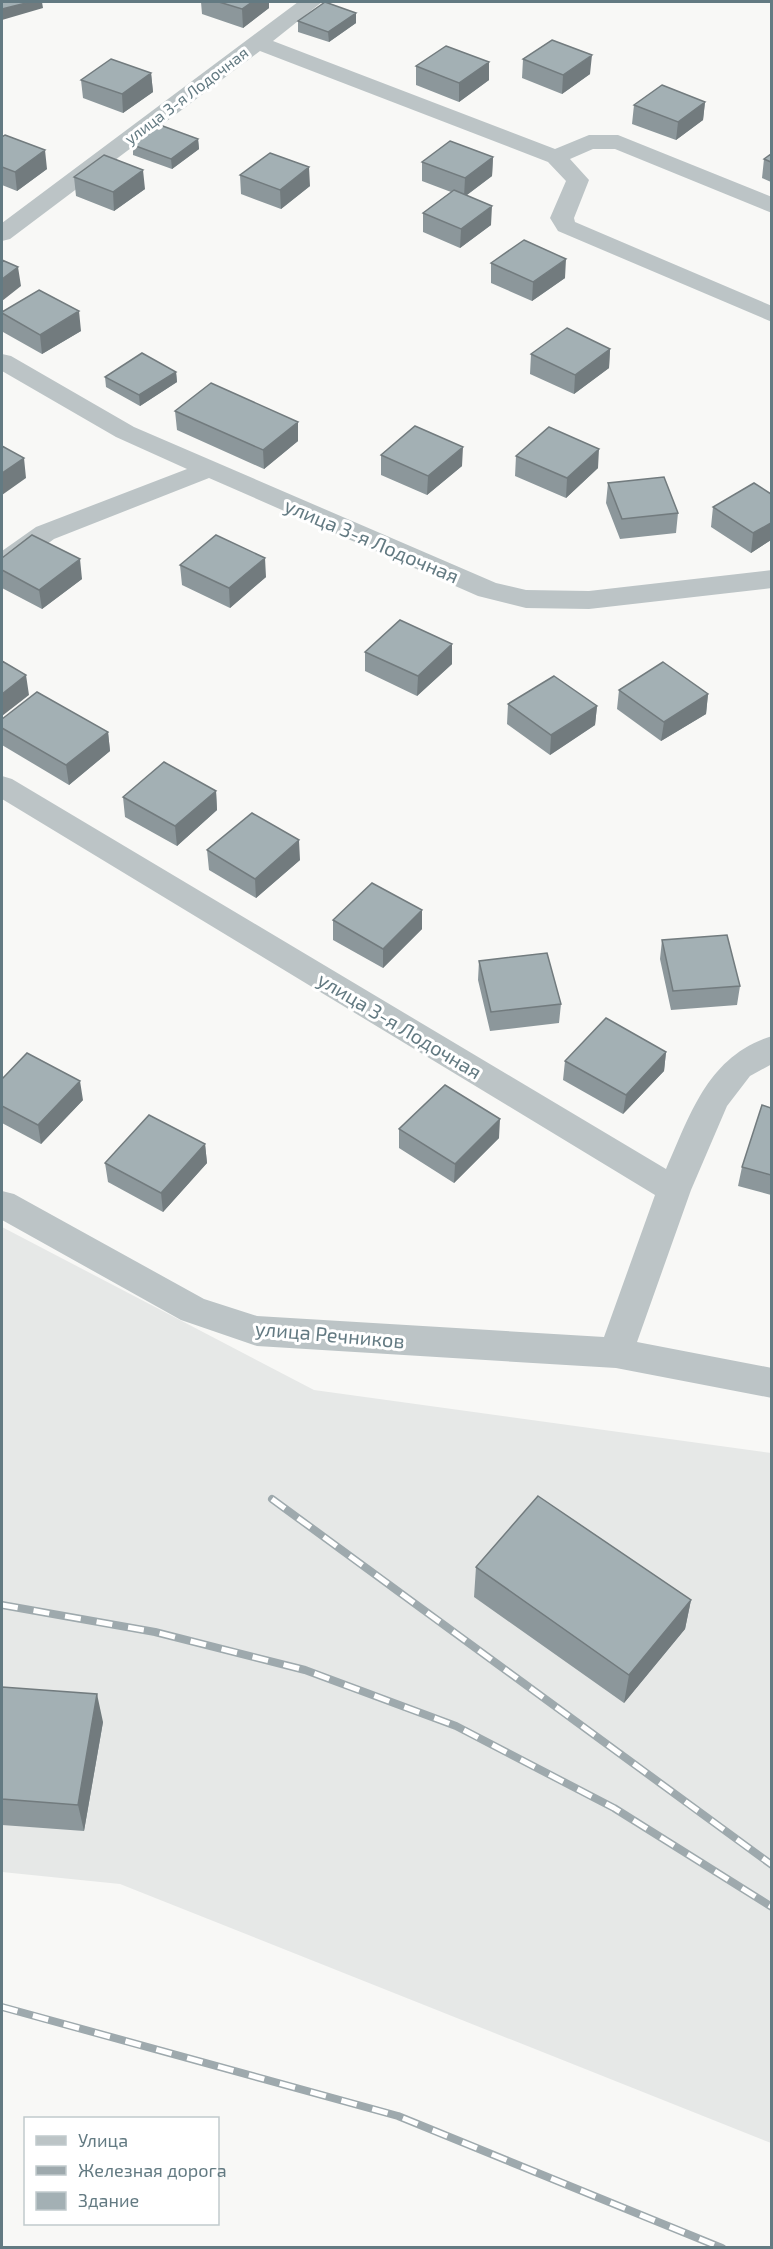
<svg xmlns="http://www.w3.org/2000/svg" width="773" height="2249" font-family="'Exo 2',sans-serif">
	<style>
		.built { fill: #e6e8e7 }
		.lines { fill: none; stroke-linecap: round; stroke-linejoin: round }
		.minor { fill: #bcc4c6; fill-rule: evenodd }
		.rail-casing { stroke: #9ea9ad; stroke-width: 8 }
		.rail { stroke: #fff; stroke-width: 5; stroke-dasharray: 16; stroke-linecap: butt }
		.wall { fill: #8c979b }
		.shaded-wall { fill: #727b7e }
		.building { fill: #a3b0b4; stroke: #727b7e; stroke-width: 1.5 }
		.labels { text-anchor: middle; dominant-baseline: central; stroke-width: 6; stroke-linejoin: round; paint-order: stroke }
		.far-street-label { font-size: 16px; fill: #637a82; stroke: #fff }
		.street-label { font-size: 20px; fill: #637a82; stroke: #fff }
	</style>
	<rect width="100%" height="100%" fill="#f8f8f6"/>
	<path class="built" d="M2 1227 314 1390 771 1453V2143L120 1884 2 1872Z"/>
	<g class="lines">
		<path class="minor" d="M298 2H322L273 41 555 149 589 135H618L772 197V213L615 149H593L570 159 589 180 574 218 575 222 772 306V322L558 231 550 218 566 181 548 162 260 51 10 239 2 241V223Z
			M2 354 11 356 134 427 496 583 526 590 589 591 772 570V588L589 609 526 608 478 596 209 478 54 539 12 570 2 572V551L36 527 187 469 116 437 2 371Z
			M2 776 12 779 666 1169C691 1113 708 1056 772 1036V1064L750 1076 727 1106 691 1190 637 1342 772 1368V1398L616 1368 257 1346 181 1320 2 1220V1191L14 1194 204 1299 257 1316 604 1337 655 1195 2 799Z"/>
		<defs>
			<path id="rail" d="M272 1499 772 1865
				M2 1605 155 1632 305 1670 456 1726 614 1808 772 1907
				M2 2007 398 2116 722 2248"/>
		</defs>
		<use href="#rail" class="rail-casing"/>
		<use href="#rail" class="rail"/>
	</g>
	<path class="wall" d="M201 2H269V8L243 28 202 14Z
		M356 13V23L329 42 298 32V21Z
		M523 59 590 74 562 94 522 78Z
		M489 62V80L459 102 416 85V66Z
		M151 73 153 92 123 113 83 98 81 80Z
		M705 102 703 120 676 140 632 124 634 105Z
		M2 137 47 169 17 191 2 185Z
		M198 139 199 149 172 169 133 155V145Z
		M771 154V182L762 178 764 159Z
		M493 157 492 176 467 195 491 225 460 248 423 232V213L451 192 422 181V162Z
		M240 175 310 186 281 209 241 194Z
		M74 177 145 189 114 211 76 196Z
		M491 263 565 278 532 301 491 283Z
		M2 312 81 331 42 354 3 332Z
		M610 349 609 368 574 394 530 374 531 354Z
		M176 372 177 382 140 406 106 387 105 377Z
		M175 411 298 422V441L264 469 177 430Z
		M381 455 462 466 427 495 381 475Z
		M516 456 598 468 566 498 515 476Z
		M608 483 678 513 676 533 620 539 606 503Z
		M771 494V540L751 553 711 527 713 507Z
		M2 558 82 579 42 609 2 588Z
		M180 565 266 577 230 608 182 585Z
		M365 652 452 664 417 696 365 671Z
		M619 690 708 694 706 714 661 741 617 709Z
		M508 704 597 706 595 725 550 755 507 724Z
		M2 719 108 732 110 751 69 785 2 745Z
		M216 791 217 810 177 846 125 817 123 797Z
		M207 850 300 860 256 898 209 870Z
		M422 910V929L383 968 333 940V920Z
		M662 940 740 986 737 1005 671 1010 660 959Z
		M479 961 561 1004 559 1023 490 1031 478 980Z
		M666 1052 664 1071 623 1114 563 1080 565 1061Z
		M2 1079 83 1100 41 1144 2 1123Z
		M771 1108V1195L738 1186 742 1167Z
		M399 1129 499 1138 454 1183 399 1148Z
		M205 1144 207 1163 163 1212 108 1182 105 1163Z
		M476 1567 691 1600 685 1629 624 1703 474 1597Z
		M2 1687 103 1722 84 1831 2 1825Z"/>
	<path class="shaded-wall" d="M30 2H42L43 8 2 20V9Z
		M252 2H269V8L243 28 242 9Z
		M356 13V23L329 42 328 32Z
		M592 55 590 74 562 94 563 75Z
		M489 62V80L459 102V83Z
		M151 73 153 92 123 113 122 94Z
		M705 102 703 120 676 140 678 122Z
		M198 139 199 149 172 169 171 159Z
		M45 150 47 169 17 191 15 172Z
		M493 157 492 176 464 197 465 178Z
		M309 167 310 186 281 209 280 190Z
		M143 170 145 189 114 211 113 192Z
		M492 206 491 225 460 248 461 229Z
		M566 259 565 278 532 301 533 282Z
		M18 267 21 286 2 301V279Z
		M79 311 81 331 42 354 40 335Z
		M610 349 609 368 574 394 575 375Z
		M176 372 177 382 140 406 139 395Z
		M298 422V441L264 469 263 450Z
		M463 447 462 466 427 495 428 476Z
		M599 449 598 468 566 498 567 478Z
		M24 458 26 478 2 495V473Z
		M771 523V540L751 553 753 533Z
		M265 558 266 577 230 608 229 588Z
		M80 559 82 579 42 609 39 590Z
		M452 644V664L417 696 418 676Z
		M26 675 29 695 2 716V694Z
		M708 694 706 714 661 741 664 722Z
		M597 706 595 725 550 755 551 735Z
		M108 732 110 751 69 785 66 765Z
		M216 791 217 810 177 846 175 826Z
		M299 840 300 860 256 898 255 879Z
		M422 910V929L383 968V949Z
		M666 1052 664 1071 623 1114 626 1095Z
		M80 1081 83 1100 41 1144 38 1125Z
		M500 1119 499 1138 454 1183 455 1164Z
		M205 1144 207 1163 163 1212 161 1193Z
		M691 1600 685 1629 624 1703 629 1675Z
		M97 1694 103 1722 84 1831 78 1805Z"/>
	<path class="building" d="M2 2H30L2 9Z
		M219 2H252L242 9Z
		M325 2 356 13 328 32 298 21Z
		M552 40 592 55 563 75 523 59Z
		M446 46 489 62 459 83 416 66Z
		M111 59 151 73 122 94 81 80Z
		M662 85 705 102 678 122 634 105Z
		M160 125 198 139 171 159 133 145Z
		M5 135 45 150 15 172 2 167V137Z
		M450 141 493 157 465 178 422 162Z
		M270 153 309 167 280 190 240 175Z
		M771 154V162L764 159Z
		M104 155 143 170 113 192 74 177Z
		M454 190 492 206 461 229 423 213Z
		M524 240 566 259 533 282 491 263Z
		M2 260 18 267 2 279Z
		M39 290 79 311 40 335 2 313V312Z
		M567 328 610 349 575 375 531 354Z
		M142 353 176 372 139 395 105 377Z
		M211 383 298 422 263 450 175 411Z
		M415 426 463 447 428 476 381 455Z
		M549 427 599 449 567 478 516 456Z
		M2 446 24 458 2 473Z
		M664 477 678 513 622 519 608 483Z
		M754 483 771 494V523L753 533 713 507Z
		M32 535 80 559 39 590 2 570V558Z
		M216 535 265 558 229 588 180 565Z
		M400 620 452 644 418 676 365 652Z
		M2 661 26 675 2 694Z
		M663 662 708 694 664 722 619 690Z
		M554 676 597 706 551 735 508 704Z
		M37 692 108 732 66 765 2 728V719Z
		M164 762 216 791 175 826 123 797Z
		M252 813 299 840 255 879 207 850Z
		M372 883 422 910 383 949 333 920Z
		M727 935 740 986 673 991 662 940Z
		M547 953 561 1004 491 1012 479 961Z
		M606 1018 666 1052 626 1095 565 1061Z
		M27 1053 80 1081 38 1125 2 1106V1079Z
		M445 1085 500 1119 455 1164 399 1129Z
		M762 1105 771 1108V1175L742 1167Z
		M149 1115 205 1144 161 1193 105 1163Z
		M538 1496 691 1600 629 1675 476 1567Z
		M2 1687 97 1694 78 1805 2 1799Z"/>
	<g class="labels">
		<g class="far-street-label">
			<text transform="translate(186 95) rotate(-37)">улица 3-я Лодочная</text>
		</g>
		<g class="street-label">
			<text transform="translate(372 540) rotate(23)">улица 3-я Лодочная</text>
			<text transform="translate(400 1025) rotate(31)">улица 3-я Лодочная</text>
			<text transform="translate(330 1334) rotate(5)">улица Речников</text>
		</g>
	</g>
	<rect width="773" height="2249" fill="none" stroke="#637a82" stroke-width="6"/>
	<rect x="24" y="2117" width="195" height="108" fill="#ffffff" stroke="#c1cacd" stroke-width="1.5"/>
	<rect x="36" y="2136" width="30" height="9" fill="#bcc4c6" stroke="#c1cacd" stroke-width="1.5"/>
	<text x="78" y="2147" font-size="18" fill="#637a82">Улица</text>
	<rect x="36" y="2166" width="30" height="9" fill="#9ea9ad" stroke="#c1cacd" stroke-width="1.5"/>
	<text x="78" y="2177" font-size="18" fill="#637a82">Железная дорога</text>
	<rect x="36" y="2192" width="30" height="18" fill="#a3b0b4" stroke="#c1cacd" stroke-width="1.5"/>
	<text x="78" y="2207" font-size="18" fill="#637a82">Здание</text>
</svg>
